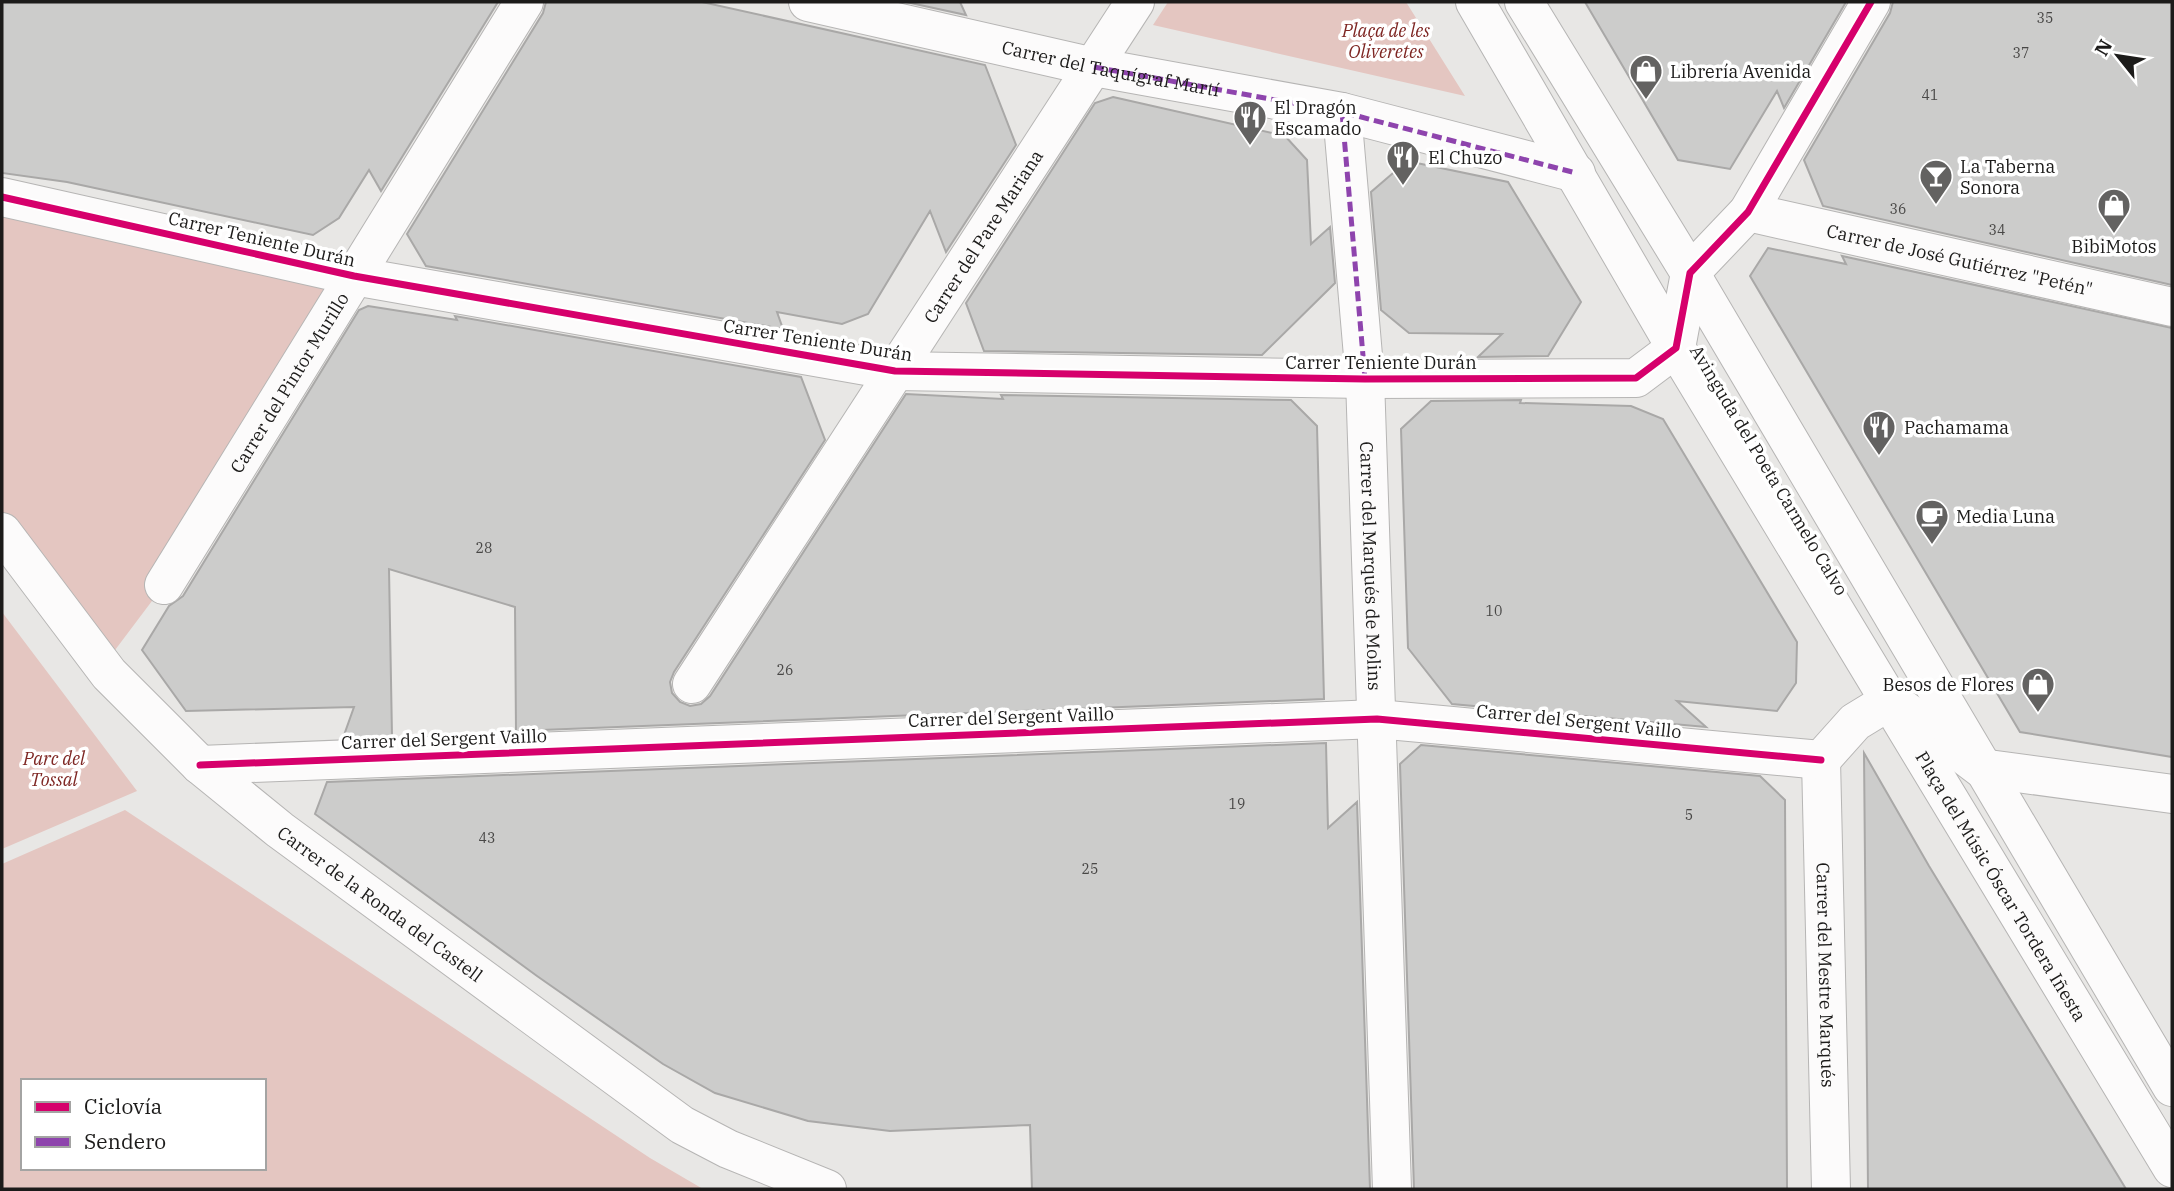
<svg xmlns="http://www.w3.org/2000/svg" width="2174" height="1191" font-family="'IBM Plex Serif',serif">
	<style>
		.green { fill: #e4c6c1; fill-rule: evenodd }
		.building { fill: #cccccb; stroke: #a9a8a7; stroke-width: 2 }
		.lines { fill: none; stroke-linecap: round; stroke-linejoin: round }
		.street-casing { stroke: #b6b5b4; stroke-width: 40 }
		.secondary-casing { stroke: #b6b5b4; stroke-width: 40 }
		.street { stroke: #fcfbfb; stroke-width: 38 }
		.secondary { stroke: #fcfbfb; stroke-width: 38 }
		.quiet { stroke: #8e44ad; stroke-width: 5; stroke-dasharray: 10 5; stroke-linecap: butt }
		.cycleway-casing { stroke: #fff; stroke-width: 11 }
		.cycleway { stroke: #d6006c; stroke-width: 7 }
		.labels { text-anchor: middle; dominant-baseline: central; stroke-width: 7; stroke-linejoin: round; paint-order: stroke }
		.number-label { font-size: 14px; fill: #484746 }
		.park-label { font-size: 18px; font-style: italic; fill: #7e2623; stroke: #fff }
		.street-label { font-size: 18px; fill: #1c1b1a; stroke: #fff }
		.poi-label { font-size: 18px; fill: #1c1b1a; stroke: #fff; text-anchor: start }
	</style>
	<rect width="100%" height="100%" fill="#e8e7e5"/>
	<path class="green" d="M1168 2H1406L1465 96 1153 25Z
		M2 197 354 276 164 585 103 666 2 532Z
		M2 612 137 791 2 849Z
		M125 810 650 1158 703 1189H2V864ZM23 1081H264V1168H23Z"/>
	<path class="building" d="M2 2H498L381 191 369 170 339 218 313 235 67 182 2 173Z
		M546 2H702L985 65 1016 145 946 252 930 211 868 314 842 324 777 312 783 329 426 266 407 234 543 13Z
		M906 2H960L966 15Z
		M1585 2H1846L1784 108 1777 91 1730 169 1678 160Z
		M1893 2H2172V285L1823 206 1804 160 1890 13Z
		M1113 97 1285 136 1307 160 1311 244 1330 227 1335 283 1262 355 984 351 966 303 1095 103Z
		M1407 161 1508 182 1581 302 1548 356 1478 357 1502 334 1409 333 1381 310 1371 192Z
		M1768 248 1846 264 1842 256 2172 328V757L2020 732 1750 276Z
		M368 306 457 320 455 316 801 377 825 440 674 672 670 682 672 693 680 702 690 706 701 704 710 696 906 394 1003 399 1001 395 1291 400 1317 426 1324 699 516 731 515 607 389 569 392 736 343 738 354 707 186 711 142 650 169 606 183 596 359 310Z
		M1521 400 1520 403 1631 406 1663 419 1797 642 1796 683 1777 711 1677 701 1706 727 1452 704 1408 648 1401 429 1431 401Z
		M1326 743 1328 828 1357 802 1370 1189H1032L1030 1125 890 1131 808 1121 715 1093 663 1064 537 976 315 814 327 782Z
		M1421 745 1760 776 1785 800 1787 1189H1414L1400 764Z
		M1864 753 1929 866 2126 1189H1868Z"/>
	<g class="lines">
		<defs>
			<g id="street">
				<path id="s1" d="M808 2 1094 67 1342 112 1576 173"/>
				<path id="s2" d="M1342 112 1365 379 1392 1189"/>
				<path d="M2 197 354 276 895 371 1365 379 1636 378 1676 348 1690 273 1748 212 1871 2"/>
				<path id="s3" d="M1748 212 2172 307"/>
				<path id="s4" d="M2 532 109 674 200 765 280 830 682 1125 728 1149 827 1189"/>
				<path id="s5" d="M164 585 524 2"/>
				<path id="s6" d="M692 684 1135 2"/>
				<path id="s7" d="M1821 760 1831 1189"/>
				<path d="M1821 760 1855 722 1891 700 1981 768 2172 794"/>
				<path d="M200 765 1377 719 1821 760"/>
			</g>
			<g id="secondary">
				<path id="s8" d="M1475 2 1676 348 2172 1168"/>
				<path d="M1524 2 1690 273 2172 1087"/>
			</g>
		</defs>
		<use href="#street" class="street-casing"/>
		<use href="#secondary" class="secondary-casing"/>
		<use href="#street" class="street"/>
		<use href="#secondary" class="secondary"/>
		<path class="quiet" d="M1094 67 1342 112 1576 173
			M1342 112 1365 379"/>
		<defs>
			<path id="cycleway" d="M2 197 354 276 895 371 1365 379 1636 378 1676 348 1690 273 1748 212 1871 2
				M200 765 1377 719 1821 760"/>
		</defs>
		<use href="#cycleway" class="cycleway-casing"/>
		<use href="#cycleway" class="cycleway"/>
	</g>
	<defs>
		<symbol id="shop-pin" viewBox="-11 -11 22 30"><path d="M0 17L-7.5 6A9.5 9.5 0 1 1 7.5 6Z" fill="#636261" stroke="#fff"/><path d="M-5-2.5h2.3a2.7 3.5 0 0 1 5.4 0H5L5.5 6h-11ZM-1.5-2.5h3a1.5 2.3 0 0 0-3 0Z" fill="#fff"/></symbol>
		<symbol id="restaurant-pin" viewBox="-11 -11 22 30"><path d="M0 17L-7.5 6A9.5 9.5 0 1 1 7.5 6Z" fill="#636261" stroke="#fff"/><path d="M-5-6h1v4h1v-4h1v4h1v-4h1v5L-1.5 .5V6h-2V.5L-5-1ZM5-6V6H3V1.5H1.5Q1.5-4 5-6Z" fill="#fff"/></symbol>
		<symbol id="bar-pin" viewBox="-11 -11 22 30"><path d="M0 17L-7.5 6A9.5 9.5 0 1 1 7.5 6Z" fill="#636261" stroke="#fff"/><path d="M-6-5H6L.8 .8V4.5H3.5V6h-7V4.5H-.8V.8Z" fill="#fff"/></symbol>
		<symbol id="cafe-pin" viewBox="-11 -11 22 30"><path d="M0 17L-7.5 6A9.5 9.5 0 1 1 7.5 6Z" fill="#636261" stroke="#fff"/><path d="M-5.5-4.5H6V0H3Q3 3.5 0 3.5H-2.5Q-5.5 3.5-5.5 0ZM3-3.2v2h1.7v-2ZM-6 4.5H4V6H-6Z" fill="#fff"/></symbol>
	</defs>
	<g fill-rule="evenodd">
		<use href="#shop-pin" x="1627" y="52" width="38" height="52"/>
		<use href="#restaurant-pin" x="1231" y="98" width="38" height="52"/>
		<use href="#restaurant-pin" x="1384" y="138" width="38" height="52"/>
		<use href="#bar-pin" x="1917" y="157" width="38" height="52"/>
		<use href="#shop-pin" x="2095" y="186" width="38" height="52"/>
		<use href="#restaurant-pin" x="1860" y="408" width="38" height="52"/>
		<use href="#cafe-pin" x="1913" y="497" width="38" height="52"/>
		<use href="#shop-pin" x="2019" y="665" width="38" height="52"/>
	</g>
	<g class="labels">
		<g class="number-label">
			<text x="2045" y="18">35</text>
			<text x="2021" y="53">37</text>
			<text x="1930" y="95">41</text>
			<text x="1898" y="209">36</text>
			<text x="1997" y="230">34</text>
			<text x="484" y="548">28</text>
			<text x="1494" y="611">10</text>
			<text x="785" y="670">26</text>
			<text x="1237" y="804">19</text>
			<text x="1689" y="815">5</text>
			<text x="487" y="838">43</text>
			<text x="1090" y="869">25</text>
		</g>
		<g class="park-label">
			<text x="1386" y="30">Plaça de les<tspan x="1386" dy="21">Oliveretes</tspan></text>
			<text x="54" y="758">Parc del<tspan x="54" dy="21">Tossal</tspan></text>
		</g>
		<g class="street-label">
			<text stroke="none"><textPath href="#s1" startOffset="310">Carrer del Taquígraf Martí</textPath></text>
			<text stroke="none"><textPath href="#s6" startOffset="534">Carrer del Pare Mariana</textPath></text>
			<text transform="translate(262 239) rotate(13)">Carrer Teniente Durán</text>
			<text stroke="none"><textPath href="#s3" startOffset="217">Carrer de José Gutiérrez "Petén"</textPath></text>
			<text transform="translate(818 340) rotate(9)">Carrer Teniente Durán</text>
			<text x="1381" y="362">Carrer Teniente Durán</text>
			<text stroke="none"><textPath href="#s5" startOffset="238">Carrer del Pintor Murillo</textPath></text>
			<text transform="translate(1769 470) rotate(59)">Avinguda del Poeta Carmelo Calvo</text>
			<text stroke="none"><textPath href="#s2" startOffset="455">Carrer del Marqués de Molins</textPath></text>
			<text transform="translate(1011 717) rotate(-2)">Carrer del Sergent Vaillo</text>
			<text transform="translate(1579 721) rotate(6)">Carrer del Sergent Vaillo</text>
			<text transform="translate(444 739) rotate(-2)">Carrer del Sergent Vaillo</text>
			<text stroke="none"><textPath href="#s8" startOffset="1029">Plaça del Músic Óscar Tordera Iñesta</textPath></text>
			<text stroke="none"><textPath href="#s4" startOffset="534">Carrer de la Ronda del Castell</textPath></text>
			<text stroke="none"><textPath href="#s7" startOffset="215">Carrer del Mestre Marqués</textPath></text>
		</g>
		<g class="poi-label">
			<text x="1670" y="71">Librería Avenida</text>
			<text x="1274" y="107">El Dragón<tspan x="1274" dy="21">Escamado</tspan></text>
			<text x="1428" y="157">El Chuzo</text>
			<text x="1960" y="166">La Taberna<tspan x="1960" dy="21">Sonora</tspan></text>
			<text x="2114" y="246" text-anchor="middle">BibiMotos</text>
			<text x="1904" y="427">Pachamama</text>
			<text x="1956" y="516">Media Luna</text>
			<text x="2014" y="684" text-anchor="end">Besos de Flores</text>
		</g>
	</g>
	<rect width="2174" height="1191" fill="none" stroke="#1c1b1a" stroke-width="7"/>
	<rect x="21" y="1079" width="245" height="91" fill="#ffffff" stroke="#a4a4a3" stroke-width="2"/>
	<rect x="35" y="1102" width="35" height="10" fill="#d6006c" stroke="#a4a4a3" stroke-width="2"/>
	<text x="84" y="1114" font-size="21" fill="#1c1b1a">Ciclovía</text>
	<rect x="35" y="1137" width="35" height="10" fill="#8e44ad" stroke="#a4a4a3" stroke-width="2"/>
	<text x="84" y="1149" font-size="21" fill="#1c1b1a">Sendero</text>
	<g transform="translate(2118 56) rotate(300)" stroke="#ffffff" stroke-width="5" paint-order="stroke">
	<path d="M0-5L12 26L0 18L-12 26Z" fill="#1c1b1a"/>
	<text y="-10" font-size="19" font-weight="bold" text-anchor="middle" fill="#1c1b1a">N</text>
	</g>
</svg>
